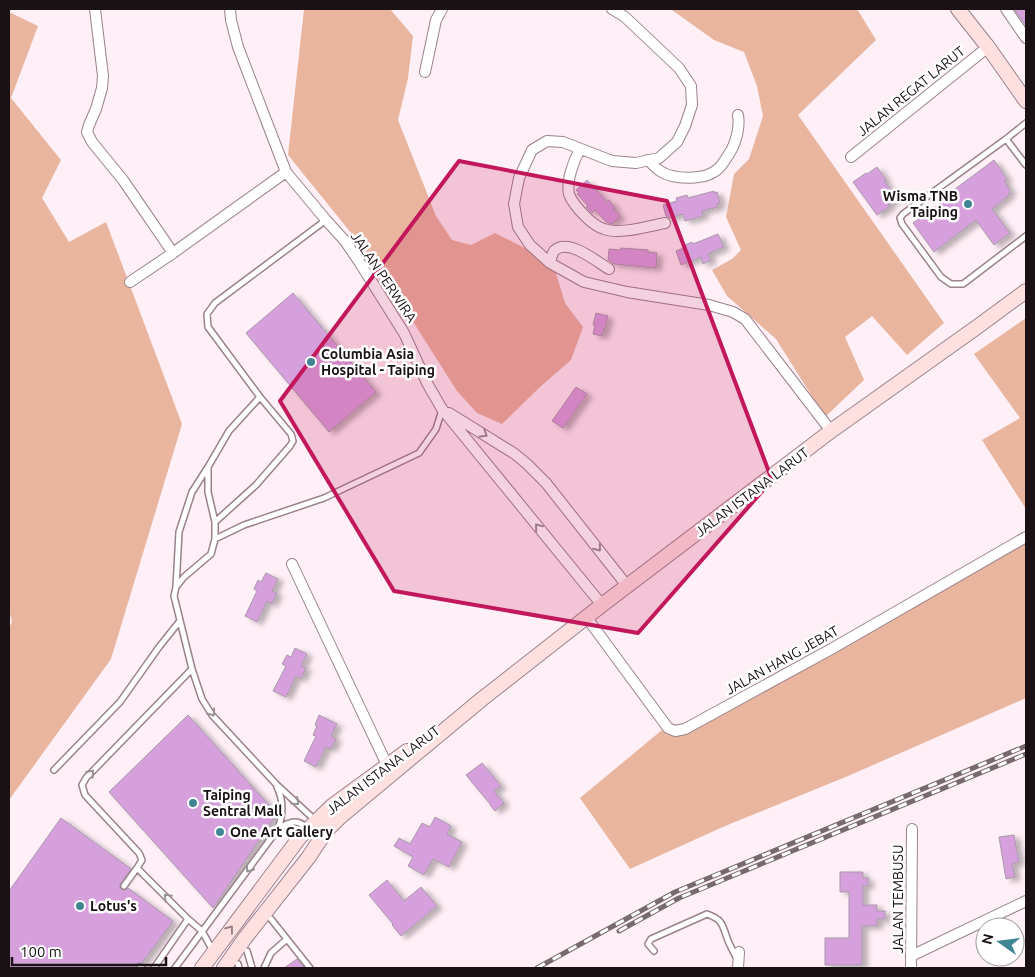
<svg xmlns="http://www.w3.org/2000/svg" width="1035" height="977" font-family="Ubuntu,sans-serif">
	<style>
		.green { fill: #eab59e }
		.building { fill: #d6a0dd; stroke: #a998aa; filter: url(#shadow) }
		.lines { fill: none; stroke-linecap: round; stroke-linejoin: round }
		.lane-casing { stroke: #9a828c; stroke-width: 8 }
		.street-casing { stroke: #9a828c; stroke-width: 12 }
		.secondary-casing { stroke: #9a828c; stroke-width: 16 }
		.lane { stroke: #fff; stroke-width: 5 }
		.street { stroke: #fff; stroke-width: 10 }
		.secondary { stroke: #fee0e1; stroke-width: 14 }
		.rail-casing { stroke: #766a6f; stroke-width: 5 }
		.rail { stroke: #fff; stroke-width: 3; stroke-dasharray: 9; stroke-linecap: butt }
		.oneway { stroke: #989496 }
		.oneway2 { stroke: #978385 }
		.marked { fill: #c2185b; fill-opacity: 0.2; stroke: #c2185b; stroke-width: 4; stroke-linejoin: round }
		.poi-dot { fill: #418594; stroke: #fff; stroke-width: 2 }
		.labels { text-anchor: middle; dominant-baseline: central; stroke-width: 5; stroke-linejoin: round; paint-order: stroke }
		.street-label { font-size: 14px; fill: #1a1115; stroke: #fff }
		.poi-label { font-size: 14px; font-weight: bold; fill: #1a1115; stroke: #fff; text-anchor: start }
	</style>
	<defs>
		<filter id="shadow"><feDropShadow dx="5.5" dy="3" stdDeviation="2.5" flood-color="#0004"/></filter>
	</defs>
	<rect width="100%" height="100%" fill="#ffeff6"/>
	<path class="green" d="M304 9H390L413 36 408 78 398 120 436 216 452 240 471 245 495 233 525 248 555 270 565 303 583 327 571 360 540 387 502 424 477 413 457 391 377 265 288 155Z
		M672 9H857L876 40 798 115 944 323 907 355 872 316 845 337 864 380 825 417 776 339 727 296 712 270 732 259 741 250 726 217 734 174 749 159 763 116 757 86 744 52 714 40 672 10Z
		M9 12 38 26 11 98 61 160 42 198 69 242 106 222 182 424 111 659 9 800V628L12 622 9 610Z
		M1026 318V509L982 440 1020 418 974 354Z
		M1026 540V698L848 776 725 826 630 869 580 798 662 730 668 735H682Z"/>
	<path class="building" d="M1014 9H1026V26Z
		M994 160 1007 179 1004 181 1009 188 1010 192 1007 197 992 209 1010 233 994 245 976 220 934 252 913 223 945 200 943 198Z
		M877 167 886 180 884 181 897 198 888 204 890 206 877 215 853 182 866 173 867 174Z
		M587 180 607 202 609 200 615 208 613 209 620 216 612 224 606 222 595 210 592 213 586 207 588 206 577 194 579 193 576 190Z
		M714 191V193L717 192 720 203 717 204 718 207 702 211 703 216 685 221 683 214 670 218 666 216 663 205 677 201 676 198 687 195 688 198Z
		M718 234 724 247 708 254 711 260 703 264 701 257 681 265 676 251 684 248 683 246 692 242 693 244Z
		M621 248 648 250V252L657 253 656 268 614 264 608 260 609 249 621 250Z
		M293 293 376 392 329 432 246 333Z
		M596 313 608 316 604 331H603L602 336 593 334 595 325H593Z
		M576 387 587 394 563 428 552 421Z
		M266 573 278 579 272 591 277 593 272 604 267 601 257 622 245 616 257 591 254 589 258 580 261 582Z
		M295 648 307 654 301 666 306 668 301 679 296 676 286 697 273 691 286 666 282 664 287 655 291 657Z
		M188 715 277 814 213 908 109 792Z
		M319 715 337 724 331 736 336 739 331 749 326 747 316 767 304 761 316 736 313 735 317 726 315 725Z
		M482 763 501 786 494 791 504 803 495 811 490 805V804L466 775Z
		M435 817 451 826 447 834 462 842 449 867 433 859 424 875 408 866 413 857 394 846 399 838 410 844 422 823 430 827Z
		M61 818 131 869 120 884V887L121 889 124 890 128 888 173 921 142 963 137 964 136 968H9V891Z
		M1014 835 1019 862 1012 864 1015 877 1006 879 999 837Z
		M840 872H863V878H868V886H863V905H877V911H885V919H877V926H862V965H825V938H849V892H840Z
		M387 880 404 901 421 887 437 906 401 936 392 925 393 924 369 895Z
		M297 959 305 968H284Z"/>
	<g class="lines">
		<defs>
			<path id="lane" d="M1026 123 1006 139 903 214 900 218 902 224 941 277 951 284H963L1026 236
				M1006 139 1026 165
				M215 522 208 492V467L229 431 260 397
				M215 539 244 525 324 498 419 453 436 429 442 410
				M176 587 179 532 192 492 208 467
				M192 669 86 778 82 785 85 795 139 853 142 860 137 868 188 919 202 931 213 951
				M54 770 120 702 159 647 179 622
				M316 821 276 784 212 715 202 699 192 669 174 596 176 587 184 577 211 554 215 539V522L256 485 290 446 293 441 291 434 260 397 208 327 207 314 215 303 326 220
				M278 829C299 814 303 825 320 840
				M124 886 137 868
				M271 919 310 968
				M247 951 252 968
				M654 951 648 944 651 939 707 914C723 920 722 924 727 938 729 944 733 951 736 957
				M238 964 239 968
				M140 967 142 968
				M154 968 188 919
				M175 968 278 829C283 815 284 801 277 787
				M264 968 271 953 287 939"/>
			<path id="street" d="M95 9 103 76 102 88 96 109 89 125 87 132 92 142 123 180 173 253
				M230 9 231 20 238 47 286 172 326 220 345 241 360 263 404 333 427 383 442 409 602 605
				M612 9 625 17 679 68 691 86 692 105 685 126 677 142 659 158 636 163 612 161 563 142 547 141 532 150 519 178 514 204 518 227 530 245 550 263 584 282 627 292 709 305 733 312 745 319 831 431
				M1006 9 1026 38
				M425 72 436 20 442 9
				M580 149C574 160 566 181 569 194 572 203 579 210 585 216 590 221 597 227 604 229 619 235 649 226 665 223
				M851 157 988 47
				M648 160C652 164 656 168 660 171 674 180 706 181 719 168 724 163 728 155 732 149 737 138 740 127 738 115
				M550 263C551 259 552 254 554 251 568 237 597 262 609 269
				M130 282 173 253 286 172
				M449 413 515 454 527 464 546 483 628 587
				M292 564 387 765
				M587 618 668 728 675 731 685 729 833 648 1026 537
				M911 956 1026 901
				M738 968 739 952
				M911 968 912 829"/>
			<path id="secondary" d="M958 9 988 47 1026 101
				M202 968 300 837 332 806 407 751
				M224 968 245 938 308 858 326 831 340 817 482 699 602 605 831 431 977 327 1026 291"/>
		</defs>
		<use href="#lane" class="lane-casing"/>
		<use href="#street" class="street-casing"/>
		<use href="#secondary" class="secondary-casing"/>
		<use href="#lane" class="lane"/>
		<use href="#street" class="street"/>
		<use href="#secondary" class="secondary"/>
		<defs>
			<path id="rail" d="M619 931 679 898 1026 754
				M537 968 675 892 1026 746"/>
		</defs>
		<use href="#rail" class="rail-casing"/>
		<use href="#rail" class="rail"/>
	</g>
	<defs><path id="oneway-chevron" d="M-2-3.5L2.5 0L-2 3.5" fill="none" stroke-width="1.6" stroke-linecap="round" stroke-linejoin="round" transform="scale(1.25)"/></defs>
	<g class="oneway">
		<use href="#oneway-chevron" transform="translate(484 434) rotate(32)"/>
		<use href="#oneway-chevron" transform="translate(538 527) rotate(-129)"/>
		<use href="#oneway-chevron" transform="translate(598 548) rotate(52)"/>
		<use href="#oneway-chevron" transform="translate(212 713) rotate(54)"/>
		<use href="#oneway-chevron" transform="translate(91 773) rotate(-48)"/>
		<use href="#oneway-chevron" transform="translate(296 802) rotate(43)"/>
		<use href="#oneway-chevron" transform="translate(249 869) rotate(127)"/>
		<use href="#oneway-chevron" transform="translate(167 897) rotate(-135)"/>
	</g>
	<use class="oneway2" href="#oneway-chevron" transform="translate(230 929) rotate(-53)"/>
	<path class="marked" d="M459 161 667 201 772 480 638 633 394 591 280 401Z"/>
	<g class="poi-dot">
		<circle cx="968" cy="204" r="5"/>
		<circle cx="311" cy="362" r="5"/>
		<circle cx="193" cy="803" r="5"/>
		<circle cx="220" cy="832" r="5"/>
		<circle cx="80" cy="906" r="5"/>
	</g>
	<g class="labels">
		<g class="street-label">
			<text transform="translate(911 91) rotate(-39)">JALAN REGAT LARUT</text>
			<text transform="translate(384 277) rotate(56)">JALAN PERWIRA</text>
			<text transform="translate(752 492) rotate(-37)">JALAN ISTANA LARUT</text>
			<text transform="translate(782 660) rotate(-29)">JALAN HANG JEBAT</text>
			<text transform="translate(383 770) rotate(-37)">JALAN ISTANA LARUT</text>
			<text transform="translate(898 899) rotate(-90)">JALAN TEMBUSU</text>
		</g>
		<g class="poi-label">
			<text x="958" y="196" text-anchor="end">Wisma TNB<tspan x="958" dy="16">Taiping</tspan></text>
			<text x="321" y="354">Columbia Asia<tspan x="321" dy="16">Hospital - Taiping</tspan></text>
			<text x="203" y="795">Taiping<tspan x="203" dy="16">Sentral Mall</tspan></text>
			<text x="230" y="832">One Art Gallery</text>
			<text x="90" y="906">Lotus's</text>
		</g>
	</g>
	<rect width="1035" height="977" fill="none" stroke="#1a1115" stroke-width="20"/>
	<g transform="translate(1000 942) rotate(284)"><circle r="24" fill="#ffffff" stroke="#a3a0a1"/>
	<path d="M0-4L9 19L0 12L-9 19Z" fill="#418594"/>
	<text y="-8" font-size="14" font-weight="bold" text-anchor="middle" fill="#1a1115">N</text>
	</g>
	<path d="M12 957v8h154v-8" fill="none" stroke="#1a1115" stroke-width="2.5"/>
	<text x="20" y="957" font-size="15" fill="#1a1115" stroke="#ffffff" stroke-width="4" paint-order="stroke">100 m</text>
</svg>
